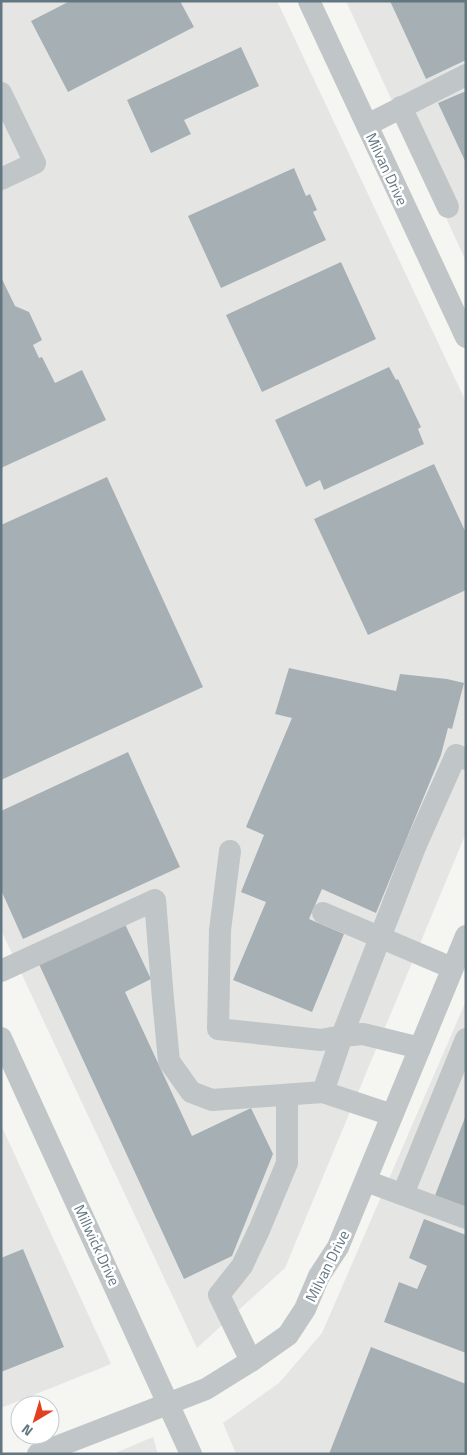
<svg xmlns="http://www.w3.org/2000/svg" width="467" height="1455" font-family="'Titillium Web',sans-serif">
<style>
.built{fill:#e5e6e4}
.building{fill:#a6b0b4}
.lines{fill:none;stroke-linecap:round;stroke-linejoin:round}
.minor{stroke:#c0c5c7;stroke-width:22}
.labels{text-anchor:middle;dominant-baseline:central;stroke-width:5;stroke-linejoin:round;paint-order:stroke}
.street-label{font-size:15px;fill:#637782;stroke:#fff}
</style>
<rect width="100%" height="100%" fill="#f5f5f1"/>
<g class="built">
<path d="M1,1H277L466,402V833L285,1268L197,1348L1,930Z"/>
<path d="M346,1H466V261Z"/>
<path d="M466,1001V1454H236L223,1423L279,1383L322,1333Z"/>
<path d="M1,1125L111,1364L1,1408Z"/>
<path d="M153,1437L158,1454H113Z"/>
</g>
<g class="building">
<path d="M70,1H180L194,27L68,92L31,21Z"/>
<path d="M390,1H466V60L426,79Z"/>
<path d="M241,47L259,86L184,120L191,134L151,153L127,100Z"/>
<path d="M466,91V163L438,103Z"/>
<path d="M294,168L306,196L310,194L317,210L313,212L326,240L221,288L188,216Z"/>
<path d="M341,262L376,339L262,392L226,315Z"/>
<path d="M1,277L15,306L29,312L42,340L33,345L39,358L42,357L55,383L82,370L106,420L1,468Z"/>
<path d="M389,367L396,380L398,379L421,427L418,429L424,444L324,490L320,480L306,487L275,420Z"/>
<path d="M434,464L466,533V590L368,635L314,519Z"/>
<path d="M107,477L203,687L1,780V525Z"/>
<path d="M289,668L396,691L400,674L447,679L464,683L452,729L448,728L441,755L376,913L322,889L309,919L344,934L312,1012L233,980L266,902L241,892L264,835L246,827L292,718L275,714Z"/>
<path d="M128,752L180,867L23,939L1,890V811Z"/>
<path d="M124,922L151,979L125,992L192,1136L251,1108L273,1154L232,1256L184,1279L38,962Z"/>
<path d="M466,1115V1210L434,1198Z"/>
<path d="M424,1219L466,1235V1353L384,1322L399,1282L417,1289L427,1266L409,1258Z"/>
<path d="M23,1249L64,1347L1,1372V1258Z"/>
<path d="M371,1347L466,1384V1454H329Z"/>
</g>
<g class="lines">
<g class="minor">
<path d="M309,1L466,337"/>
<path d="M1,93L35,163L1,179"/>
<path d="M401,107L448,207"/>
<path d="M367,125L466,75"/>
<path d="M230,851L220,930L218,1029L321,1040L342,1036L363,1034L420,1048"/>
<path d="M323,913L452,968"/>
<path d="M1,971L155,900L163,999L169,1061L191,1092L212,1100L323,1092L392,1115"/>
<path d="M1,1038L191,1454"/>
<path d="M323,1092L342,1036L415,847L456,755L466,759"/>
<path d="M366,1181L466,1218"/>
<path d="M403,1194L466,1039"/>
<path d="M251,1361L219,1295L242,1266L259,1230L287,1163V1095"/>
<path d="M38,1454L206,1389L251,1361L288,1335L305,1309L319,1276L338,1247L466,936"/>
</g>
</g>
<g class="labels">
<g class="street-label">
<text transform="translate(387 169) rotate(65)">Milvan Drive</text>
<text transform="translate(97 1245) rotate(65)">Millwick Drive</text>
<text transform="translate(327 1266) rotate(-63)">Milvan Drive</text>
</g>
</g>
<rect width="467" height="1455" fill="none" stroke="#637782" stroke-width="5"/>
<g transform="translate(35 1420) rotate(218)"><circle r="24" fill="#ffffff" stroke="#c1c9cd"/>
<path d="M0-4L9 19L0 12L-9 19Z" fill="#e34022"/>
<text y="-8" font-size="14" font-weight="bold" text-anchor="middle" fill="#637782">N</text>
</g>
</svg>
